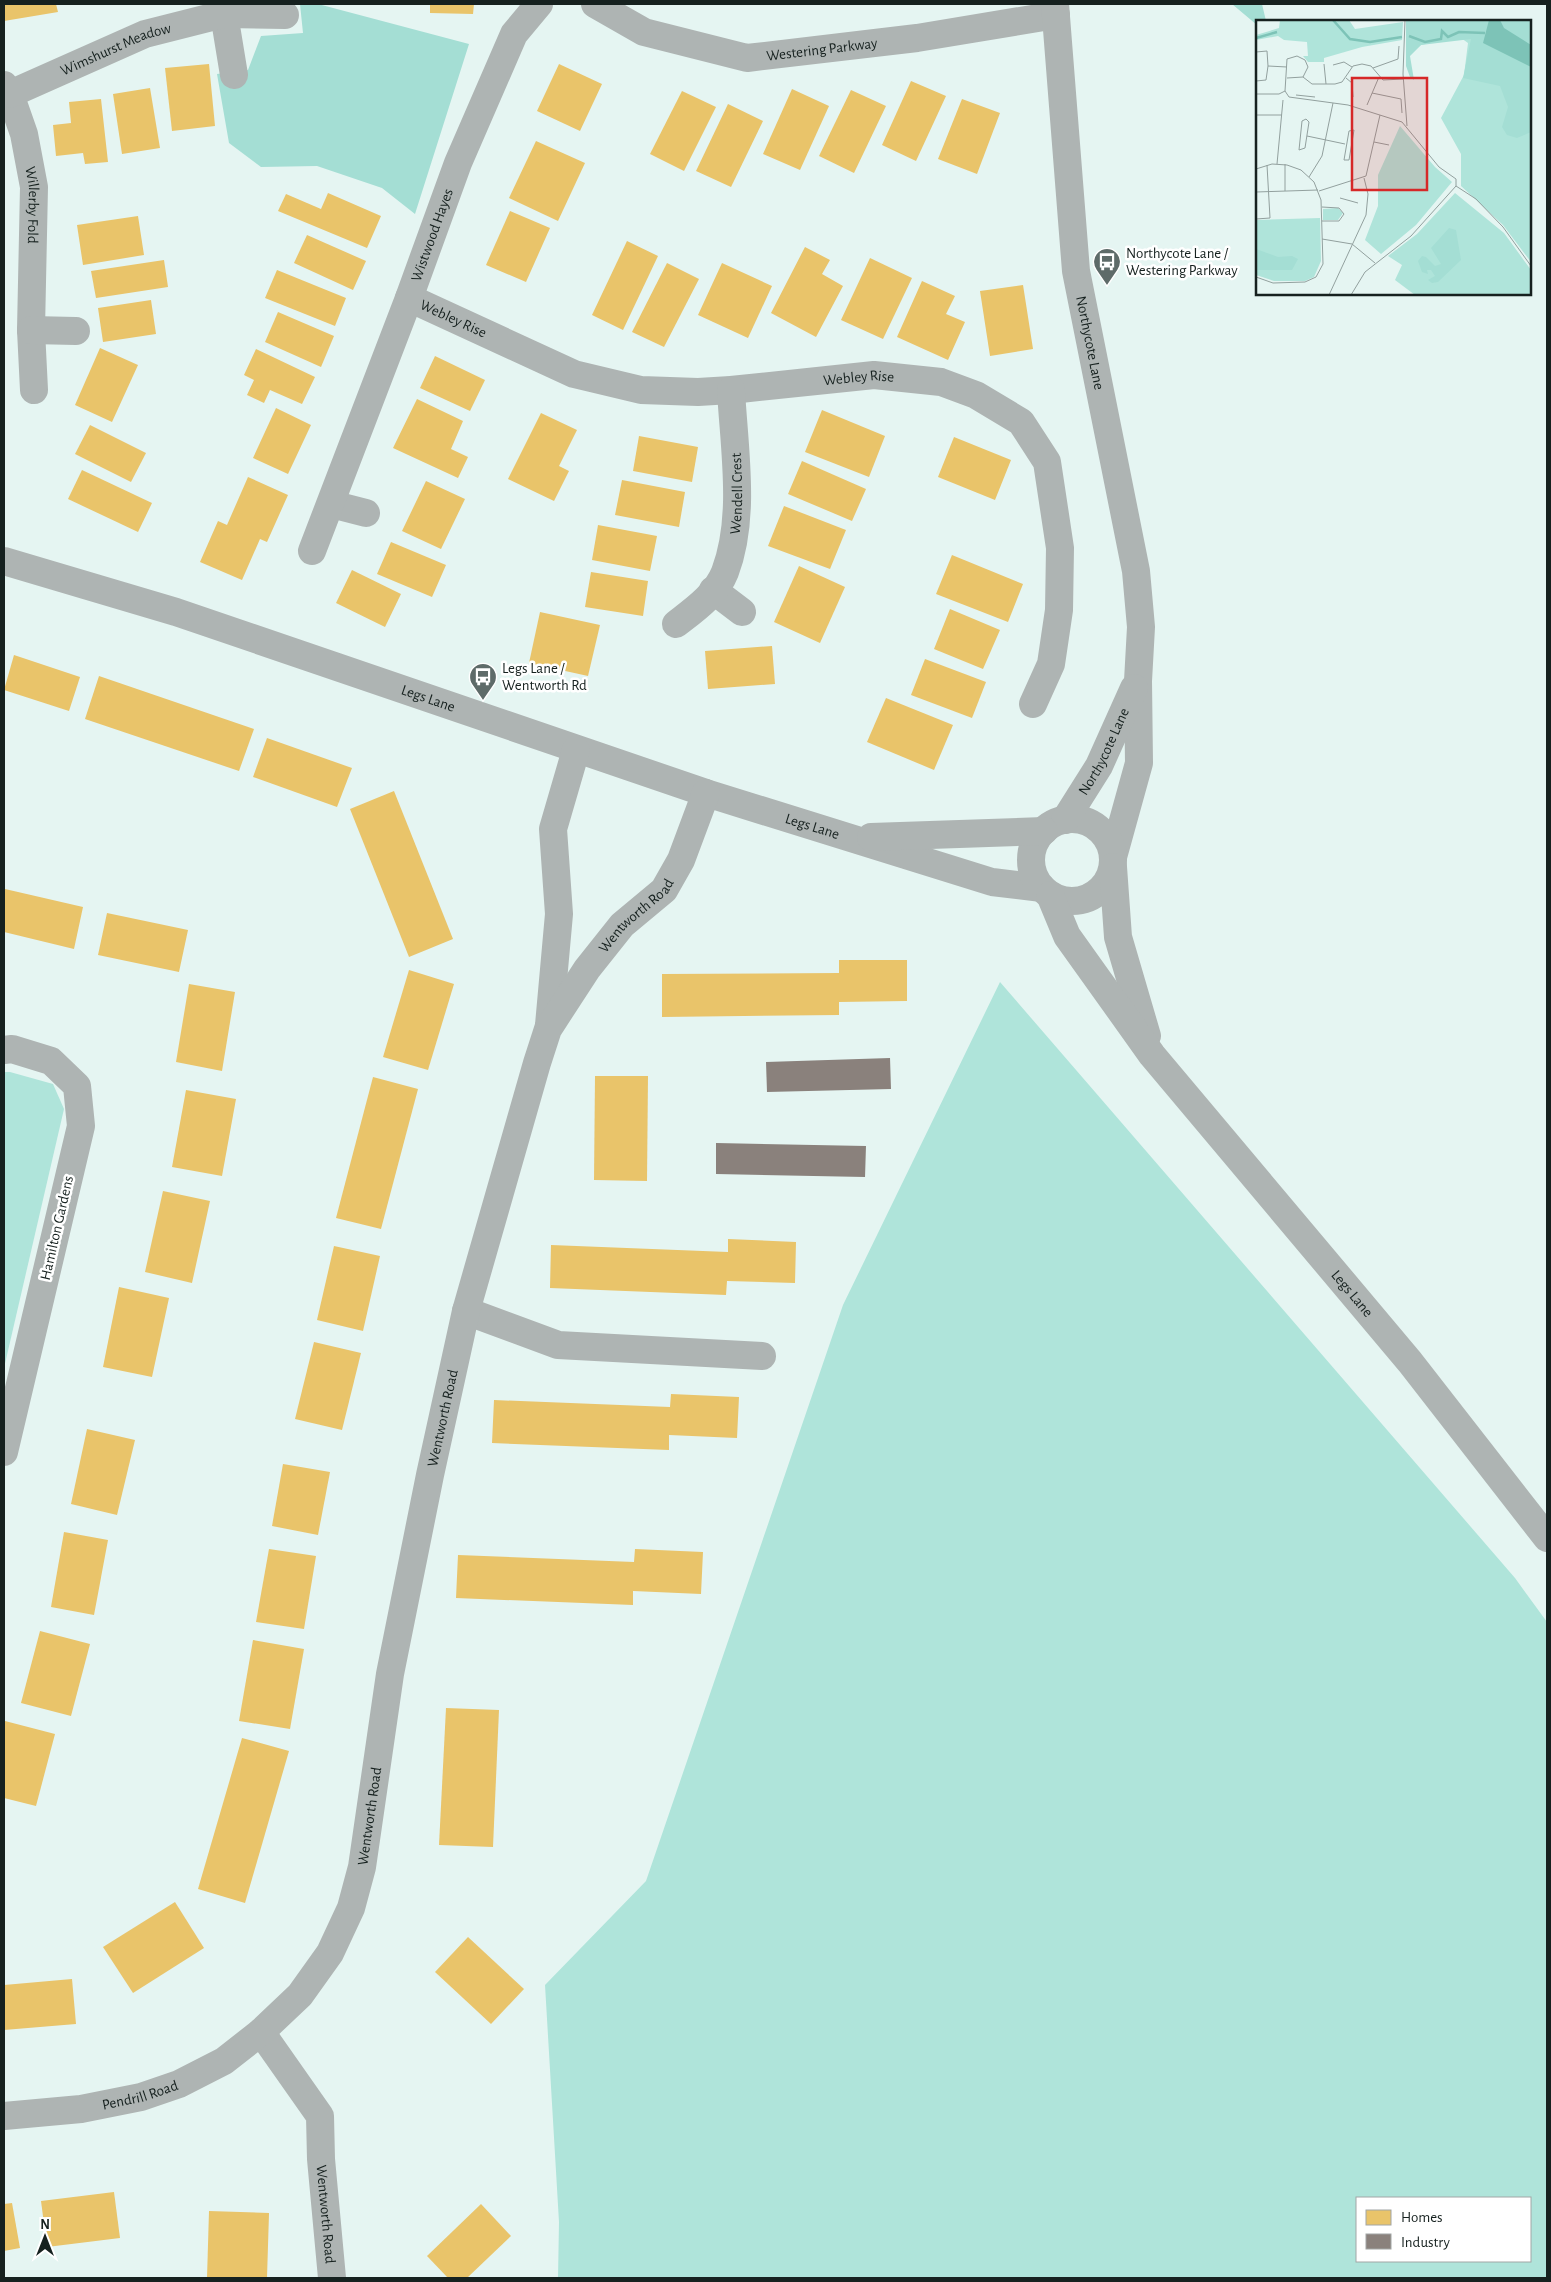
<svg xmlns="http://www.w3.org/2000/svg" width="1551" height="2282" font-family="'Alegreya Sans',sans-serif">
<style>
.green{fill:#afe4da;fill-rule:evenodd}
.forest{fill:#a4ded4}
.homes{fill:#e9c46a}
.industry{fill:#8a817c}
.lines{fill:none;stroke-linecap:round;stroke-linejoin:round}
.minor{stroke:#aeb4b3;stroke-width:28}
.labels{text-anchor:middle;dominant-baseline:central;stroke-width:5;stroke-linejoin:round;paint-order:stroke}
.street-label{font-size:15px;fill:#16211f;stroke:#fff}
.poi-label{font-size:15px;fill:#16211f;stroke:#fff;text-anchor:start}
.inset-river{fill:none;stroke:#7dc3b7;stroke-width:2.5}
.inset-road{fill:none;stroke:#92a09e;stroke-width:1}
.view{fill:#d62828;fill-opacity:0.15;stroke:#d62828;stroke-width:2.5}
.inset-edge{fill:none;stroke:#16211f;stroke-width:2.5}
</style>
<rect width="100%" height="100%" fill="#e5f5f2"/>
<g class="green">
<path d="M1000,982L1515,1578L1547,1622V2278H558L559,2222L545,1985L646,1881L843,1305ZM1357,2198H1530V2261H1357Z"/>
<path d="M4,1072H10L53,1084L64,1109L4,1368Z"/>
</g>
<g class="forest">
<path d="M300,4H318L469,44L415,214L382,188L317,166L261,167L229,143L217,74L248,70L261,36L303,33Z"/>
<path d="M1232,4H1262L1266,21H1257V25Z"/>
</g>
<g class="homes">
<path d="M4,4H56L58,12L4,21Z"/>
<path d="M430,4H474L473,14L430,13Z"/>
<path d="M209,64L215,126L172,131L165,68Z"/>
<path d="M559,64L602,84L580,131L537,111Z"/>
<path d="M911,81L946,96L916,161L882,145Z"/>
<path d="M150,88L160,148L122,154L113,94Z"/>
<path d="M792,89L829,106L800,170L763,154Z"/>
<path d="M851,90L886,106L854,173L819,156Z"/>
<path d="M682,91L716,107L684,171L650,154Z"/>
<path d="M101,99L108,162L85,164L83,153L56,156L53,125L71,123L69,102Z"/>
<path d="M962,99L1000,113L977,174L938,159Z"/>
<path d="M728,104L763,121L731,187L696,171Z"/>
<path d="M536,141L585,163L558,221L509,198Z"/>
<path d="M328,193L381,216L367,248L278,211L286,194L321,209Z"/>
<path d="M510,211L550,228L526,282L486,265Z"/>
<path d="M138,216L144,255L83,265L77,225Z"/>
<path d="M307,235L366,261L353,290L294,263Z"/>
<path d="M627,241L658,256L623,330L592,315Z"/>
<path d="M805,247L830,260L822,274L843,286L816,337L771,313Z"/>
<path d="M870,258L912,278L883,339L841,320Z"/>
<path d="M164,260L168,287L96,298L91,271Z"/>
<path d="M667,263L699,279L664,347L632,332Z"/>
<path d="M722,263L772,286L748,338L698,315Z"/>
<path d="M277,270L346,298L335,326L265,298Z"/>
<path d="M922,281L955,296L946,314L965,322L948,360L897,337Z"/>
<path d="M1023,285L1033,349L990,356L980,291Z"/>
<path d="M151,300L156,334L103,342L98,308Z"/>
<path d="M278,312L334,336L321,367L265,342Z"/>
<path d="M100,348L138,365L112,422L75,405Z"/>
<path d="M256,349L315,377L302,404L270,390L264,403L247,395L254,380L244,375Z"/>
<path d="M435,356L485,380L470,411L420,388Z"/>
<path d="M417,399L463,421L451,449L468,457L458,478L393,448Z"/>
<path d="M276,408L311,425L288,474L253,458Z"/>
<path d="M822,410L885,436L869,477L805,452Z"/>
<path d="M541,413L577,430L559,466L569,471L554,501L508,479Z"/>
<path d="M90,425L146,453L131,482L75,454Z"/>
<path d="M639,436L698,447L692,482L633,471Z"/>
<path d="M954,437L1011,460L995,500L938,477Z"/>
<path d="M802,461L866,489L852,521L788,494Z"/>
<path d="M82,470L152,503L138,532L68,499Z"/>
<path d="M248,477L288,495L267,542L260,539L242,580L200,562L218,521L227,525Z"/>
<path d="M622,480L685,492L679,527L615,515Z"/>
<path d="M426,481L465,499L441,549L402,531Z"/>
<path d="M784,506L846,530L830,569L768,546Z"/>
<path d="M598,525L657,536L650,571L592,560Z"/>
<path d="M391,542L446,565L432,597L377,574Z"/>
<path d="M952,555L1023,584L1008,622L936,594Z"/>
<path d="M799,566L845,587L820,643L774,622Z"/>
<path d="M352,570L401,594L385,627L336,603Z"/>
<path d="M591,572L648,581L643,616L585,607Z"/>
<path d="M950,609L1000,630L983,669L934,649Z"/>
<path d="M540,612L600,625L588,676L529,663Z"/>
<path d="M772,646L775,684L708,689L705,651Z"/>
<path d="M14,655L80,677L69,711L4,690Z"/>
<path d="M925,659L986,682L972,718L911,695Z"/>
<path d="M99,676L254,729L239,771L85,719Z"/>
<path d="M886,698L953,725L934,770L867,742Z"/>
<path d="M267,738L352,768L337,807L253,777Z"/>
<path d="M394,791L453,939L409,957L350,809Z"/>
<path d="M5,889L83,907L74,949L4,932Z"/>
<path d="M107,913L188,930L179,972L98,955Z"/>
<path d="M839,960H907V1001L839,1002V1015L662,1017V974L839,973Z"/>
<path d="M409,970L454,984L428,1070L383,1057Z"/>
<path d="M189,984L235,992L222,1071L176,1062Z"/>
<path d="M595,1076H648L647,1181L594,1180Z"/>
<path d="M373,1077L418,1089L381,1229L336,1218Z"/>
<path d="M186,1090L236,1099L222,1176L172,1167Z"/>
<path d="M163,1191L210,1201L192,1283L145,1272Z"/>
<path d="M728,1239L796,1242L795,1283L727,1281L726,1295L550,1288L551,1245L728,1252Z"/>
<path d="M334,1246L380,1256L363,1331L317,1320Z"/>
<path d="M119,1287L169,1298L152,1377L103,1367Z"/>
<path d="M314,1342L361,1353L342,1430L295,1419Z"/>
<path d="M671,1394L739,1397L737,1438L669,1435V1450L492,1443L494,1400L670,1407Z"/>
<path d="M87,1429L135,1440L117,1515L71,1504Z"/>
<path d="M283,1464L330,1472L318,1535L272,1526Z"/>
<path d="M64,1532L108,1540L94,1615L51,1607Z"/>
<path d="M269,1549L316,1556L304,1629L256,1622Z"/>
<path d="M635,1549L703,1552L701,1594L633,1591V1605L456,1598L458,1555L634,1562Z"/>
<path d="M40,1631L90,1644L71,1716L21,1703Z"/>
<path d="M253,1640L304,1649L290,1729L239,1721Z"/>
<path d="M446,1708L499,1710L493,1847L439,1845Z"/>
<path d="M5,1721L55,1734L36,1806L4,1798Z"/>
<path d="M242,1738L289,1751L245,1903L198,1889Z"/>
<path d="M175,1902L204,1948L133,1993L103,1947Z"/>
<path d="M468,1937L524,1989L491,2024L435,1972Z"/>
<path d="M72,1979L76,2024L4,2030V1985Z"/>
<path d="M114,2192L120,2238L47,2247L41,2201Z"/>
<path d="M12,2203L20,2248L4,2251V2204Z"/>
<path d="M481,2204L511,2236L467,2278H448L427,2256Z"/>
<path d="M209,2211L269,2213L267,2278H207Z"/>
</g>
<g class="industry">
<path d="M890,1058L891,1089L767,1092L766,1062Z"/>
<path d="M716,1143L866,1146L865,1177L716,1174Z"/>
</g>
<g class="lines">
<g class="minor">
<path id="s1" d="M595,4L644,32L747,58L917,38L1056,15"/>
<path id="s2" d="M1055,4L1076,271L1136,571L1141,627L1138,681L1139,763L1113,857"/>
<path d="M224,14L234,75"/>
<path id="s3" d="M4,85L10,94L24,134L34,187L31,330L34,390"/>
<path id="s4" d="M10,94L145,34L224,14L285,15"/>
<path id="s5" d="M409,298L574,374L641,390L698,392L731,390L874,375L941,382L976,395L1021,422L1047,462L1060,548L1059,610L1051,664L1033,704"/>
<path d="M31,330L76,331"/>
<path d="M331,504L366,513"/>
<path id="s6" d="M312,551L409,298L458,163L514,34L539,4"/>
<path id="s7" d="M4,561L176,612L706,793L992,882L1042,888"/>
<path d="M713,590L742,612"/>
<path id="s8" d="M676,624C694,610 716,595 725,572C746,517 734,448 731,390"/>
<circle cx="1072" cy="860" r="41"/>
<path id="s9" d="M1065,820L1099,766L1134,688"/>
<path d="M871,837L1044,831"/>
<path d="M1113,867L1118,937L1147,1036"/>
<path id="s10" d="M1050,895L1067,936L1152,1055L1410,1362L1547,1538"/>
<path d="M549,1025L559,914L553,829L576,750"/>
<path d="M4,1050L12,1049L51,1061L77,1086L81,1126L4,1452"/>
<path d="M466,1311L558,1345L762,1356"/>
<path id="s11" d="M261,2032L320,2116L321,2159L332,2278"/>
<path id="s12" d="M4,2116L81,2109L141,2097L179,2084L224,2061L261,2032L300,1995L330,1953L351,1908L362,1867L390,1674L430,1475L466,1311L537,1063L548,1029L587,969L622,925L664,890L681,860L706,793"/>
</g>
</g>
<defs>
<symbol id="bus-pin" viewBox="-11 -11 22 30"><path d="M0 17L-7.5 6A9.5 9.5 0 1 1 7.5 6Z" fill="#5e6b69" stroke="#fff"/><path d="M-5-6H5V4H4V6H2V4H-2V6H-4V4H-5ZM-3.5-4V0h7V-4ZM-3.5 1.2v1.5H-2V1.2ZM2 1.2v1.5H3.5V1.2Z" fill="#fff"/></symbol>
</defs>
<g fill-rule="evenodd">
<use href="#bus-pin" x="1091" y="246" width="32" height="43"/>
<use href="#bus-pin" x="467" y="661" width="32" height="43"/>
</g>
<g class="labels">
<g class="street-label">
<text stroke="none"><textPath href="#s1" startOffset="238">Westering Parkway</textPath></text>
<text stroke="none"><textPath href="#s4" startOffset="115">Wimshurst Meadow</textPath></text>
<text stroke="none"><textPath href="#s3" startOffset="125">Willerby Fold</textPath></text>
<text stroke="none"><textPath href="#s6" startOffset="338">Wistwood Hayes</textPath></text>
<text stroke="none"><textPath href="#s5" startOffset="49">Webley Rise</textPath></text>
<text stroke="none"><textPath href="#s2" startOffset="341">Northycote Lane</textPath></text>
<text stroke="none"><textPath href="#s5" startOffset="469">Webley Rise</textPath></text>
<text stroke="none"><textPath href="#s8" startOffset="152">Wendell Crest</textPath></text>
<text stroke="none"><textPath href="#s7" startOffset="446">Legs Lane</textPath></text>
<text stroke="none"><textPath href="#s9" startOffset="79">Northycote Lane</textPath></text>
<text stroke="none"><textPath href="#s7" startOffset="851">Legs Lane</textPath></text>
<text stroke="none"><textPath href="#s12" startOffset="1478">Wentworth Road</textPath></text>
<text transform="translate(57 1228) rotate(-77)">Hamilton Gardens</text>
<text stroke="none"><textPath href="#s10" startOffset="502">Legs Lane</textPath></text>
<text stroke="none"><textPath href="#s12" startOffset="930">Wentworth Road</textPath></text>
<text stroke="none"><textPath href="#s12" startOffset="525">Wentworth Road</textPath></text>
<text stroke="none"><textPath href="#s12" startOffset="138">Pendrill Road</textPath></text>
<text stroke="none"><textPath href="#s11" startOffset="201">Wentworth Road</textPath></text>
</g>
<g class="poi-label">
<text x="1126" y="253">Northycote Lane /<tspan x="1126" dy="17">Westering Parkway</tspan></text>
<text x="502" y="668">Legs Lane /<tspan x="502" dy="17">Wentworth Rd</tspan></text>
</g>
</g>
<g transform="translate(1256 20)">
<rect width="275" height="275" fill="#e5f5f2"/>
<path d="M24,0H93L99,9L147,2L146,20L106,27L68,38V42H52L47,36H52L51,22L28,20L22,16L0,20V15L23,8ZM159,0H275V242L247,205L205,166V134L185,98L208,55L212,23L205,18L187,20L165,25L150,37V2ZM144,106L179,147L196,162L160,205L125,234L109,220L122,186V155ZM199,173L248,213L275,250V275H159L139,260L146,245L132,236L161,214ZM82,188L87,193L82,200H67V189ZM64,198L65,241L58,257L49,261H18L0,255V200Z" fill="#afe4da"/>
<path d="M150,0H275V112L261,118L251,115L246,107L252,87L244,66L207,58L215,19L165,25L154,36L158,60L154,57L150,46ZM193,208L200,210L205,240L182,262L176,263L172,260L179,256L175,250H171L172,254L166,252L162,241L166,236L170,237L179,246L185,244L175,228ZM0,229L22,237L36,236L42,239L36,250H0Z" fill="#a4ded4"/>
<path d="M233,0H244L248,8L275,25V47L227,23Z" fill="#7dc3b7"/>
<path class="inset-river" d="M77,0L94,19L114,22L146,17M153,16L169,22L185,19L186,11L192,17L203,12L229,13M0,18L21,12"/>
<path class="inset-road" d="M149,0L147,54L151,106M0,32L11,31L12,46M68,44L70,64M77,45L88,42L96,47M117,48L142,39L143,26M47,57L56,64H79L86,62L97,46L106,44L115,46L127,60L147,59M90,58L96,63L97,77M0,61L10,60L12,46L31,47M29,71L31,39L41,36L49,40L52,47L47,57L31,58M116,73L145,79L146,93M0,74H23L29,71L33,77M40,75L59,77M33,77L92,85L146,102L183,147L200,159V166M111,85L123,57M0,95H26M50,99L53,102L49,128L43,130L46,101ZM98,110L93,140H88L93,111ZM51,116L89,124M118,122L133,125M21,144L27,80M29,144V171M0,149L16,144L31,145L45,150L58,162L65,180L67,244L60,257L49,262L17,263L0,257M53,157L66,136L77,83M200,166L220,179L247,207L275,246M63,171L110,156L124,95M0,172L62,170M84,178L102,183M66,187L83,188L88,194L83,201H66M0,199L14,198L11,145M66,219L96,224L119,243M73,275L110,195L112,174L108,158M95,275L109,252L155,216L200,166"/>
<path class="view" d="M96,58H171V170H96Z"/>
<rect width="275" height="275" class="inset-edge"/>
</g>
<rect width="1551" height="2282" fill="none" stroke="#16211f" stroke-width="10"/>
<rect x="1356" y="2197" width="175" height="65" fill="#ffffff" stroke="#a2a6a5"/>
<rect x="1366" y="2210" width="25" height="15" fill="#e9c46a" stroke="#a2a6a5"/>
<text x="1401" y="2222" font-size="15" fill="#16211f">Homes</text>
<rect x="1366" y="2234" width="25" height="15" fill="#8a817c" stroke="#a2a6a5"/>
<text x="1401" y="2247" font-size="15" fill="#16211f">Industry</text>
<g transform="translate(45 2237)" stroke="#ffffff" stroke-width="4" paint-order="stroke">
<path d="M0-4L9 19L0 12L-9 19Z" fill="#16211f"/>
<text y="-8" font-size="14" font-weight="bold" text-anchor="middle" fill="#16211f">N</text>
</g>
</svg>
